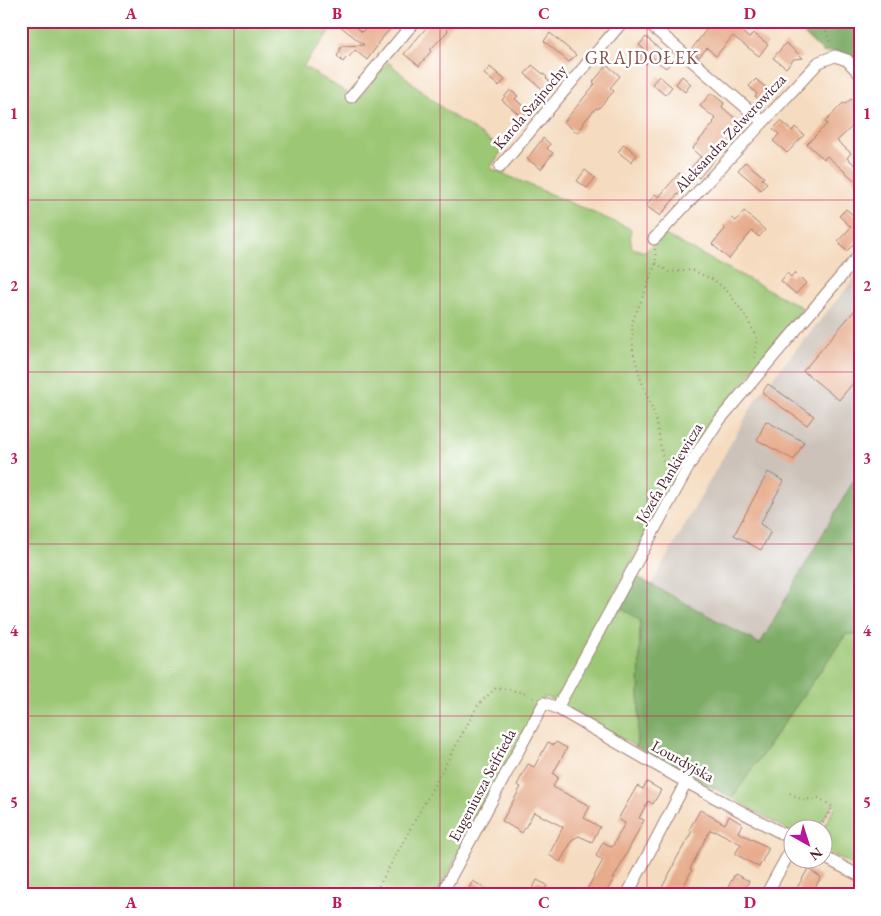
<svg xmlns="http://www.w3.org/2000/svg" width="881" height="916" font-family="'EB Garamond',serif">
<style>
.industrial{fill:#ccc2b9}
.green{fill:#9cc774;stroke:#737350}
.forest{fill:#7dac66;stroke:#646648}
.building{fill:#e7ac8c}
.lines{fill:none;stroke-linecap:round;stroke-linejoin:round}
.street-casing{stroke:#a07e76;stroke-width:13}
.path{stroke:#a07e76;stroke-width:2;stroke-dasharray:1 4;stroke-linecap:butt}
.street{stroke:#fff;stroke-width:11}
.grid{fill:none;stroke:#c2185b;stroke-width:1;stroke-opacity:0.55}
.labels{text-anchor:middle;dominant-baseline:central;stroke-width:5;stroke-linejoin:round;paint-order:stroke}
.street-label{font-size:16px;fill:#4a1f2b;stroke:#fff}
.neighbourhood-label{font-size:18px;letter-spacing:1px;fill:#81504d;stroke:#fff}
.neatline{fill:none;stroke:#c2185b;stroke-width:2}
.grid-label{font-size:16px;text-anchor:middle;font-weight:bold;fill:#c2185b}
</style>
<rect width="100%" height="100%" fill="#fff"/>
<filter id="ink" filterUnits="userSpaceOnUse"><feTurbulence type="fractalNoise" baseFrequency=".02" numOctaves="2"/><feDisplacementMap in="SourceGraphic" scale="10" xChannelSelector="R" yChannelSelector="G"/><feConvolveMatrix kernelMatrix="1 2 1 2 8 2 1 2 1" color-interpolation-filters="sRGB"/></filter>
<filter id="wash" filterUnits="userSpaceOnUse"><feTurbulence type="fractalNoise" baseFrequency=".0096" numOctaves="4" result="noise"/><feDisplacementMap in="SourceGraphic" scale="20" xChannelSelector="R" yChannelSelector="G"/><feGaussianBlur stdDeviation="1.12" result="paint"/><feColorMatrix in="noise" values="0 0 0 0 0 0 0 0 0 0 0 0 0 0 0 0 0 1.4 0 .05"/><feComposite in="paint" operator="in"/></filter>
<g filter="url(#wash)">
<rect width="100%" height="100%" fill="#f5dcc0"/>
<path class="industrial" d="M860,272V469L760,645L651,585L757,397Z"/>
<g class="green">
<path d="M21,21H338L303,66L349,94L359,99L388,62L447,112L503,149L490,168L631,229L630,236L632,248L645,252L663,234L803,308L722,409L693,447L610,601L640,619L639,718L636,747L549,698L544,697L436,895H387L377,888L373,895H21Z"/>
<path d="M846,634L860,635V870L824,850L823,828L836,805L834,803L817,828H794L793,833L732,798Z"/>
</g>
<g class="forest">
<path d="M790,21H860V63C846,53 841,49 824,53Z"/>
<path d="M860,469V635L846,634L732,798L636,747L639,718L640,620L618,606L636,576L760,644Z"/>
</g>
<g id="blocks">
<g class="building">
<path d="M344,21H348L362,32L371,21H397L377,44L378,45L367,60L355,50L348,58L347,57L343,62L337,56L340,52V49L342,46L364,45L340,26Z"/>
<path d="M432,21H454L447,30L448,31L430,50L431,51L419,66L404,54Z"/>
<path d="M695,21H729L749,38L753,33L768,44L759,56L733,36L716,56L707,48L699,57L691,50L706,30Z"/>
<path d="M550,33L576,55L569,62L544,41Z"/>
<path d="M646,37L673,60L666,68L652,57L646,64L639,58L645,50L639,45Z"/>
<path d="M786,43L803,58L794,59L786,68L773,58Z"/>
<path d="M532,65L547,77L546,78L553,85L547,93L525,74Z"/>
<path d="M607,65L620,76L610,88L614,91L598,109L596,108L583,123L584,124L578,132L575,131L564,122L595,84L593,82Z"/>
<path d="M490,67L505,80L499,86L484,74Z"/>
<path d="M659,76L672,87L665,95L652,84Z"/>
<path d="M682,76L691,84L685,92L676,84Z"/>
<path d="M756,79L773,94L764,104L755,96L757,94L749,86Z"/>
<path d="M510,90L518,96L515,99L530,112L524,119L502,100Z"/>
<path d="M711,93L724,103L722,107L738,121L736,124L744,130L738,137L736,135L725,147L699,178L689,170L701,157L692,149L714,123L713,122L716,119L700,106Z"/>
<path d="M851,99L860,107V119L837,141L851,153L847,158L860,169V185L827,156L824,159L807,144L827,124L825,122L843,103L845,104Z"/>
<path d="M781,121L792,131L795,127L804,135L787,153L773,141L779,134L773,129Z"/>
<path d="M543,138L550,144L547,149L553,153L541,169L527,159Z"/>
<path d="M624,144L637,155L631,162L618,152Z"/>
<path d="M745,162L764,177L762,179L767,183L761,190L738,170Z"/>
<path d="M585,170L595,178L587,188L577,181Z"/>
<path d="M679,173L689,182L678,195V194L660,216L646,206L655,194L659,197Z"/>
<path d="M846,209L854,216L860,210V237L847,251L840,245L841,243L838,241L851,227L839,216Z"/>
<path d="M744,211L765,230L759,237L752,231L729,259L712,244L725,229L723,227L732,218L736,221Z"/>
<path d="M795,272L806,283L796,294L781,281L787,273L791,277Z"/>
<path d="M860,304V375L839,400L803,371Z"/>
<path d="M768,384L814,416L807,425L762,393Z"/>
<path d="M766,421L804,442L794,460L757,440Z"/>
<path d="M768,472L784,481L760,524L771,531L761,550L734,535Z"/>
<path d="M548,742L554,745L556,742L567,748L553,774L558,777L553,787L590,806L584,818L600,827L592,842L579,836L573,839L560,862L549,855L563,827L534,812L522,833L502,821L521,787L517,785L528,764L534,767Z"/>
<path d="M647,782L661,790L653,804L648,801L639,818L644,820L605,895H584L603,860L596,856L603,842L612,847L625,823L618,819L637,786L643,789Z"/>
<path d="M700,810L725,824L729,816L742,824L738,832L769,848L759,867L735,854L741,844L716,831V832L710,830L690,869L692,870L683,887L686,888L683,895H658L674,865H673L692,831L689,830Z"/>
<path d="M808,869L821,877L811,895H799L802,890L797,888Z"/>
<path d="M735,874L749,881L742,895H733L726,891Z"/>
<path d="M537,880L547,885L542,895H536L531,892Z"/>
<path d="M473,881L496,895H465Z"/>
</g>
</g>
</g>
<g filter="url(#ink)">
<use href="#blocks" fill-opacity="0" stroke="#a07e76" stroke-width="1"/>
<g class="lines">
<defs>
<g id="street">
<path d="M646,21L763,122"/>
<path d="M351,97L415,21"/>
<path d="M500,167L623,21"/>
<path d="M654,239L819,62L835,56L847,60L860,74"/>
<path d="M557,708L690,464L717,423L860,254"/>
<path d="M824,857L860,876"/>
<path d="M441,895L544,703L557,708L686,782L794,840"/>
<path d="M627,895L686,782"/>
<path d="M766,895L794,844"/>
</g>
</defs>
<use href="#street" class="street-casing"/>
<g class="path">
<path d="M817,21L826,30"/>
<path d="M827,21L826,31L831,45"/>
<path d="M655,249L656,263L642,299L632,322L633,352L641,380L655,415L667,482"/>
<path d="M656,263L669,272L692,270L714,280L729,293L746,317L757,338L754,361"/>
<path d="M790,793L802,800L819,798L833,807L819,828"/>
<path d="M374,895L478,705L497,687L524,693L533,698"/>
</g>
<use href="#street" class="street"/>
</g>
</g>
<path class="grid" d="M234,21V895M440,21V895M647,21V895M21,200H860M21,372H860M21,544H860M21,716H860"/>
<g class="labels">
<g class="street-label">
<text transform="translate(530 107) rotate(-50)">Karola Szajnochy</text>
<text transform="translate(730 133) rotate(-47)">Aleksandra Zelwerowicza</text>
<text transform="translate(669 473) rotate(-59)">Józefa Pankiewicza</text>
<text transform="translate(683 761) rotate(29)">Lourdyjska</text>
<text transform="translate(482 785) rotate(-62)">Eugeniusza Seifrieda</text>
</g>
<g class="neighbourhood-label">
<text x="642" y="57">GRAJDOŁEK</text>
</g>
</g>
<rect width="881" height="916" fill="none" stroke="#fff" stroke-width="55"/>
<g transform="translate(808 844) rotate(141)"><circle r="24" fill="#ffffff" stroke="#b7a5aa"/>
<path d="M0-4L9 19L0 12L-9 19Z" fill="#b5179e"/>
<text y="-8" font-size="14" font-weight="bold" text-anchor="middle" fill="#4a1f2b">N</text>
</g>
<rect x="28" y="28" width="826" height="860" class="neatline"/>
<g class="grid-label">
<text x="131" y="19">A</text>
<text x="337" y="19">B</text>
<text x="544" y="19">C</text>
<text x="750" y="19">D</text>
<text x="14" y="119">1</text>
<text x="867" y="119">1</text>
<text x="14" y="291">2</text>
<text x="867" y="291">2</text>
<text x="14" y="464">3</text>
<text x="867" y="464">3</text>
<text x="14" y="636">4</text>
<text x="867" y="636">4</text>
<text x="14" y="808">5</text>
<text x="867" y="808">5</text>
<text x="131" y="908">A</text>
<text x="337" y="908">B</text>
<text x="544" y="908">C</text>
<text x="750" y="908">D</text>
</g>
</svg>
